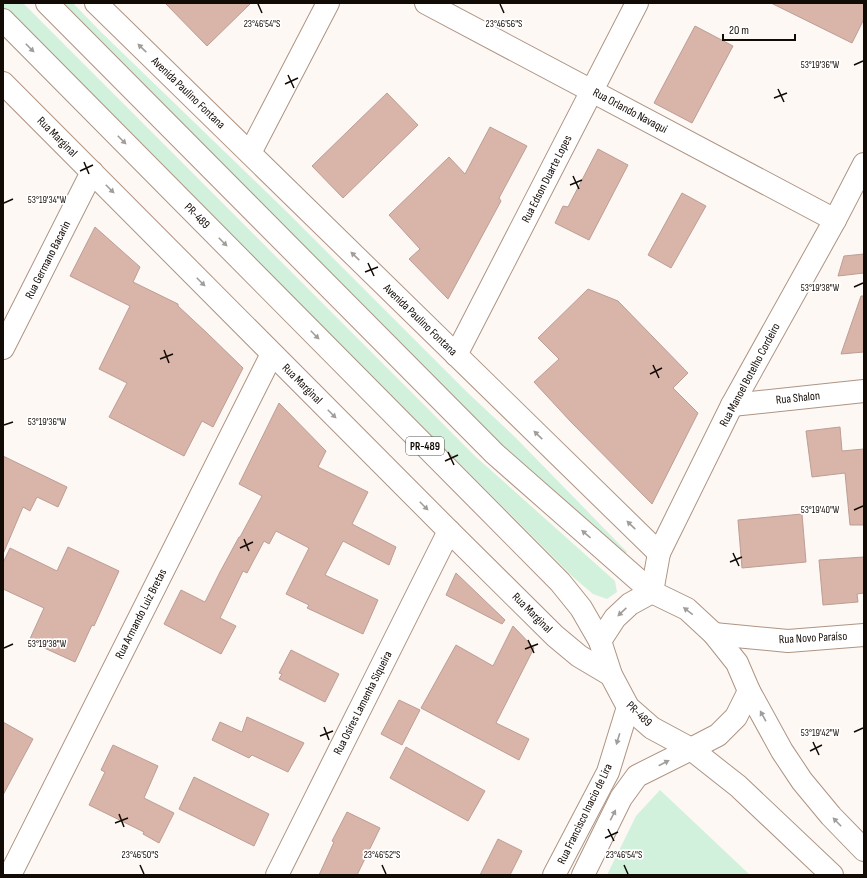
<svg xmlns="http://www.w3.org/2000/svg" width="867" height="878" font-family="'Sofia Sans Condensed',sans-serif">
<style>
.green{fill:#d1f1dd}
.building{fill:#d8b4a9;stroke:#bd9e94}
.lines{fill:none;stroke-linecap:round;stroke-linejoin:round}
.minor-casing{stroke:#ae9483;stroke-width:24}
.tertiary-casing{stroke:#ae9483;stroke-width:24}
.primary-casing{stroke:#ae9483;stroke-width:24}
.minor{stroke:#fff;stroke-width:22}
.tertiary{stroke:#fff;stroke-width:22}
.primary{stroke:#fff;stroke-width:22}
.oneway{fill:#a09d9b}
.ticks{fill:none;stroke:#120a05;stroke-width:1.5}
.labels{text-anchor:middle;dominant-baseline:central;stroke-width:3.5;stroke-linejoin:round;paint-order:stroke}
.shield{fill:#fff;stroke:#595450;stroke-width:1}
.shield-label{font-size:11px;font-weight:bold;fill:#120a05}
.street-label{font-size:12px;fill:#120a05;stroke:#fff}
.ticks-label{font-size:10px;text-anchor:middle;fill:#120a05;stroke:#fff;stroke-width:3.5;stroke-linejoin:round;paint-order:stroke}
</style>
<rect width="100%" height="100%" fill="#fdf8f4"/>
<g class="green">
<path d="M3,3H23L476,457L615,581L617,592L607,599L593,594L573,577L3,8Z"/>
<path d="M52,3H73L101,32L288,213L469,394L515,437L627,552L622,557L508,454Z"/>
<path d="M660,790L750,875H607L636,816Z"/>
</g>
<g class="building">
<path d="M165,3H251L207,46Z"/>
<path d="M771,3H864V19L852,43Z"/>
<path d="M695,26L733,46L692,123L654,103Z"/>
<path d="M387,93L418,125L343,198L312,166Z"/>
<path d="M490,127L527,146L499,198L501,201L448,299L409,259L420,249L389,215L449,157L465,174Z"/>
<path d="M598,149L628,165L589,240L555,223L563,206L568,207Z"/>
<path d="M682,193L706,206L671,268L648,255Z"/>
<path d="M95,227L140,267L133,282L178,304V306L207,333L243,368L213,427L202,421L184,456L109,417L127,383L99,369L130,306L70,276Z"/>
<path d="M864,254V273L838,276L844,256Z"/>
<path d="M588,289L618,301L688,373L673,388L698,413L652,504L571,422L534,382L559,359L538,338Z"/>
<path d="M861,296H864V352L841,354Z"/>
<path d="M279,403L326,451L318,467L368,492L352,524L396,547L389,565L343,541L325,575L378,600L363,634L307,608L309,605L286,594L309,548L276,531L269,544L264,541L247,573L243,571L220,618L236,626L221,654L164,624L181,590L205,602L220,572L239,537H240L262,496L239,484Z"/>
<path d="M840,427L842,451L864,449V525H850L845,473L812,477L806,431Z"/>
<path d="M3,456L67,487L58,507L37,497L30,511L23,507L3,554Z"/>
<path d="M802,514L806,562L742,568L738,520Z"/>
<path d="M68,547L119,571L94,626L92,625L75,662L29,641L44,608L3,589V563L10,548L57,571Z"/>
<path d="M864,557V593L857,594L858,602L823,605L819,560Z"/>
<path d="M456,573L505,620L502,624L446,595Z"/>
<path d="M513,626L534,648L496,723L529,739L519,760L421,708L456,645L493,666Z"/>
<path d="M291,650L339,674L325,702L279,679L282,674L279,673Z"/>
<path d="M399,700L420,710L402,745L381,734Z"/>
<path d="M247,717L304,743L288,772L252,755L249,758L212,740L220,722L242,732Z"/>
<path d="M3,722L33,739L3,795Z"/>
<path d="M113,745L158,766L144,798L174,813L159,843L143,834L144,832L89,805L105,772L101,770Z"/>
<path d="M406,747L485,791L468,821L390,778Z"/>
<path d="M194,777L269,814L254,846L179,809Z"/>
<path d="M347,812L380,828L357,875H319L334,842L332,841Z"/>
<path d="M498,839L522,851L510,875H480Z"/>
</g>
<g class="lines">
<defs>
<g id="minor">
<path d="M96,3L659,553"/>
<path d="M426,3L835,220"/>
<path d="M3,83L449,531L555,636L579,656L611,675"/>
<path d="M250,153L328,3"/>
<path d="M3,348L92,172"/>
<path d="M456,355L637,3"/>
<path d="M732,405L864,391"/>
<path d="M652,592L659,553L732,405L835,220L864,164"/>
<path d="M714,634L788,641L864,635"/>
<path d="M10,875L272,354"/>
<path d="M277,875L449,531"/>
</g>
<g id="tertiary">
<path d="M554,875L608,772L628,707"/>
<path d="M583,875L621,798L637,776L691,749"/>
</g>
<g id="primary">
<path d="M47,3L495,454L652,592L687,609L714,634L737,663L749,691L782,751L802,781L831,816L864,850"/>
<path d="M3,20L560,582L581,608L600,641L611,675L628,707L652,728L691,749L738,786L832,875"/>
<path d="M600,641L615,618L630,604L652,592"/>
<path d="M691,749L718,735L736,717L749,691"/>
</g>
</defs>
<use href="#minor" class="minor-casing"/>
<use href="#tertiary" class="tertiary-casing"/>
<use href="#primary" class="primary-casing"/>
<use href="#minor" class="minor"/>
<use href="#tertiary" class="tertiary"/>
<use href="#primary" class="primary"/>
</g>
<defs><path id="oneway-solid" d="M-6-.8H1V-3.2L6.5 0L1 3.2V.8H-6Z"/></defs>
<g class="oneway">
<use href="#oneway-solid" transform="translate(30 48) rotate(45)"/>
<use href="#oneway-solid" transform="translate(142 48) rotate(-136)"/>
<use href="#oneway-solid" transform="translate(122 140) rotate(45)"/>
<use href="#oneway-solid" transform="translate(110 189) rotate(45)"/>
<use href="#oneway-solid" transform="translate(223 242) rotate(45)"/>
<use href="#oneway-solid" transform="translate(355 256) rotate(-136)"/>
<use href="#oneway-solid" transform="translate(201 282) rotate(45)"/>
<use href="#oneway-solid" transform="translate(315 335) rotate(45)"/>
<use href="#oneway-solid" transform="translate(332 414) rotate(45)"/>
<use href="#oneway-solid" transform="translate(538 435) rotate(-136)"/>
<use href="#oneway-solid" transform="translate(424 506) rotate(45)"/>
<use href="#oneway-solid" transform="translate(631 525) rotate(-136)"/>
<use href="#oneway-solid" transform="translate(586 534) rotate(-139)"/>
<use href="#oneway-solid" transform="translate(688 611) rotate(-143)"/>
<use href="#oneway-solid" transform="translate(622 612) rotate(137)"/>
<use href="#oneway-solid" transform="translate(763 716) rotate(-119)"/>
<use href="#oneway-solid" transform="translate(618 739) rotate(107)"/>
<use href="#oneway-solid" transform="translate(664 763) rotate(-27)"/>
<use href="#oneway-solid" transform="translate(613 815) rotate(-63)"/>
<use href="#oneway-solid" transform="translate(837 822) rotate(-134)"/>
</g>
<path class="ticks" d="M258,4L262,13M500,4L504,13M854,65L863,61M288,75L294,88M285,84L298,78M778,89L784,102M774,98L787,93M84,162L89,174M80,171L93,165M573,176L579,189M570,185L582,180M4,203L13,199M368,263L374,276M365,272L378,267M854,287L863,283M164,350L169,363M160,359L173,354M653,365L659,378M650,374L662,368M4,425L13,422M448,452L454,465M445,461L458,455M854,510L863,506M244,539L249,551M240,548L253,542M733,553L739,566M730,562L742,557M528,640L534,653M4,648L13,644M525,649L538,644M324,727L329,740M854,732L863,728M320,736L333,731M813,742L819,755M810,751L822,745M119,814L124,827M115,823L128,818M608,829L614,841M605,838L618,832M140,865L144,874M382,865L386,874M624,865L628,874"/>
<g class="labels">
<rect class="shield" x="406" y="437" width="38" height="18" rx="3"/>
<g class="shield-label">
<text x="425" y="446">PR-489</text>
</g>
<g class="street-label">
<text transform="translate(188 93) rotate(44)">Avenida Paulino Fontana</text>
<text transform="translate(630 111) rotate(28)">Rua Orlando Navaqui</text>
<text transform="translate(57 137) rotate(45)">Rua Marginal</text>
<text transform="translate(547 179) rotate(-63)">Rua Edson Duarte Lopes</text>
<text transform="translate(197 216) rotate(45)">PR-489</text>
<text transform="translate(48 260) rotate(-63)">Rua Germano Bacarin</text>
<text transform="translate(420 320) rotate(44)">Avenida Paulino Fontana</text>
<text transform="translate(750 375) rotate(-62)">Rua Manoel Botelho Cordeiro</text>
<text transform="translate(302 384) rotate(45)">Rua Marginal</text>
<text transform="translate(798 398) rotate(-6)">Rua Shalon</text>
<text transform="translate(532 613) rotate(45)">Rua Marginal</text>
<text transform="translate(141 614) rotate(-63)">Rua Armando Luiz Bretas</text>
<text transform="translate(813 638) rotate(-3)">Rua Novo Paraíso</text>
<text transform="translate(363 703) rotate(-63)">Rua Osires Lamenha Siqueira</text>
<text transform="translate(639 714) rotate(44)">PR-489</text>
<text transform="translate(585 814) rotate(-64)">Rua Francisco Inacio de Lira</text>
</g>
</g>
<g class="ticks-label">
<text x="262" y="27">23°46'54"S</text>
<text x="504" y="27">23°46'56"S</text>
<text x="820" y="68">53°19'36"W</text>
<text x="47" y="203">53°19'34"W</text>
<text x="820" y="291">53°19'38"W</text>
<text x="47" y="425">53°19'36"W</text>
<text x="820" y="513">53°19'40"W</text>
<text x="47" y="647">53°19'38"W</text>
<text x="820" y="736">53°19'42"W</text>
<text x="140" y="858">23°46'50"S</text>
<text x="382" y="858">23°46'52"S</text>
<text x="624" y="858">23°46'54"S</text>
</g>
<rect width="867" height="878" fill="none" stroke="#120a05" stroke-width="8"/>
<path d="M723 34v6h72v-6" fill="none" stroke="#120a05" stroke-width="2"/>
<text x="729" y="34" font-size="12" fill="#120a05" stroke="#ffffff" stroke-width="3" paint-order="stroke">20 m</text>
</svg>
